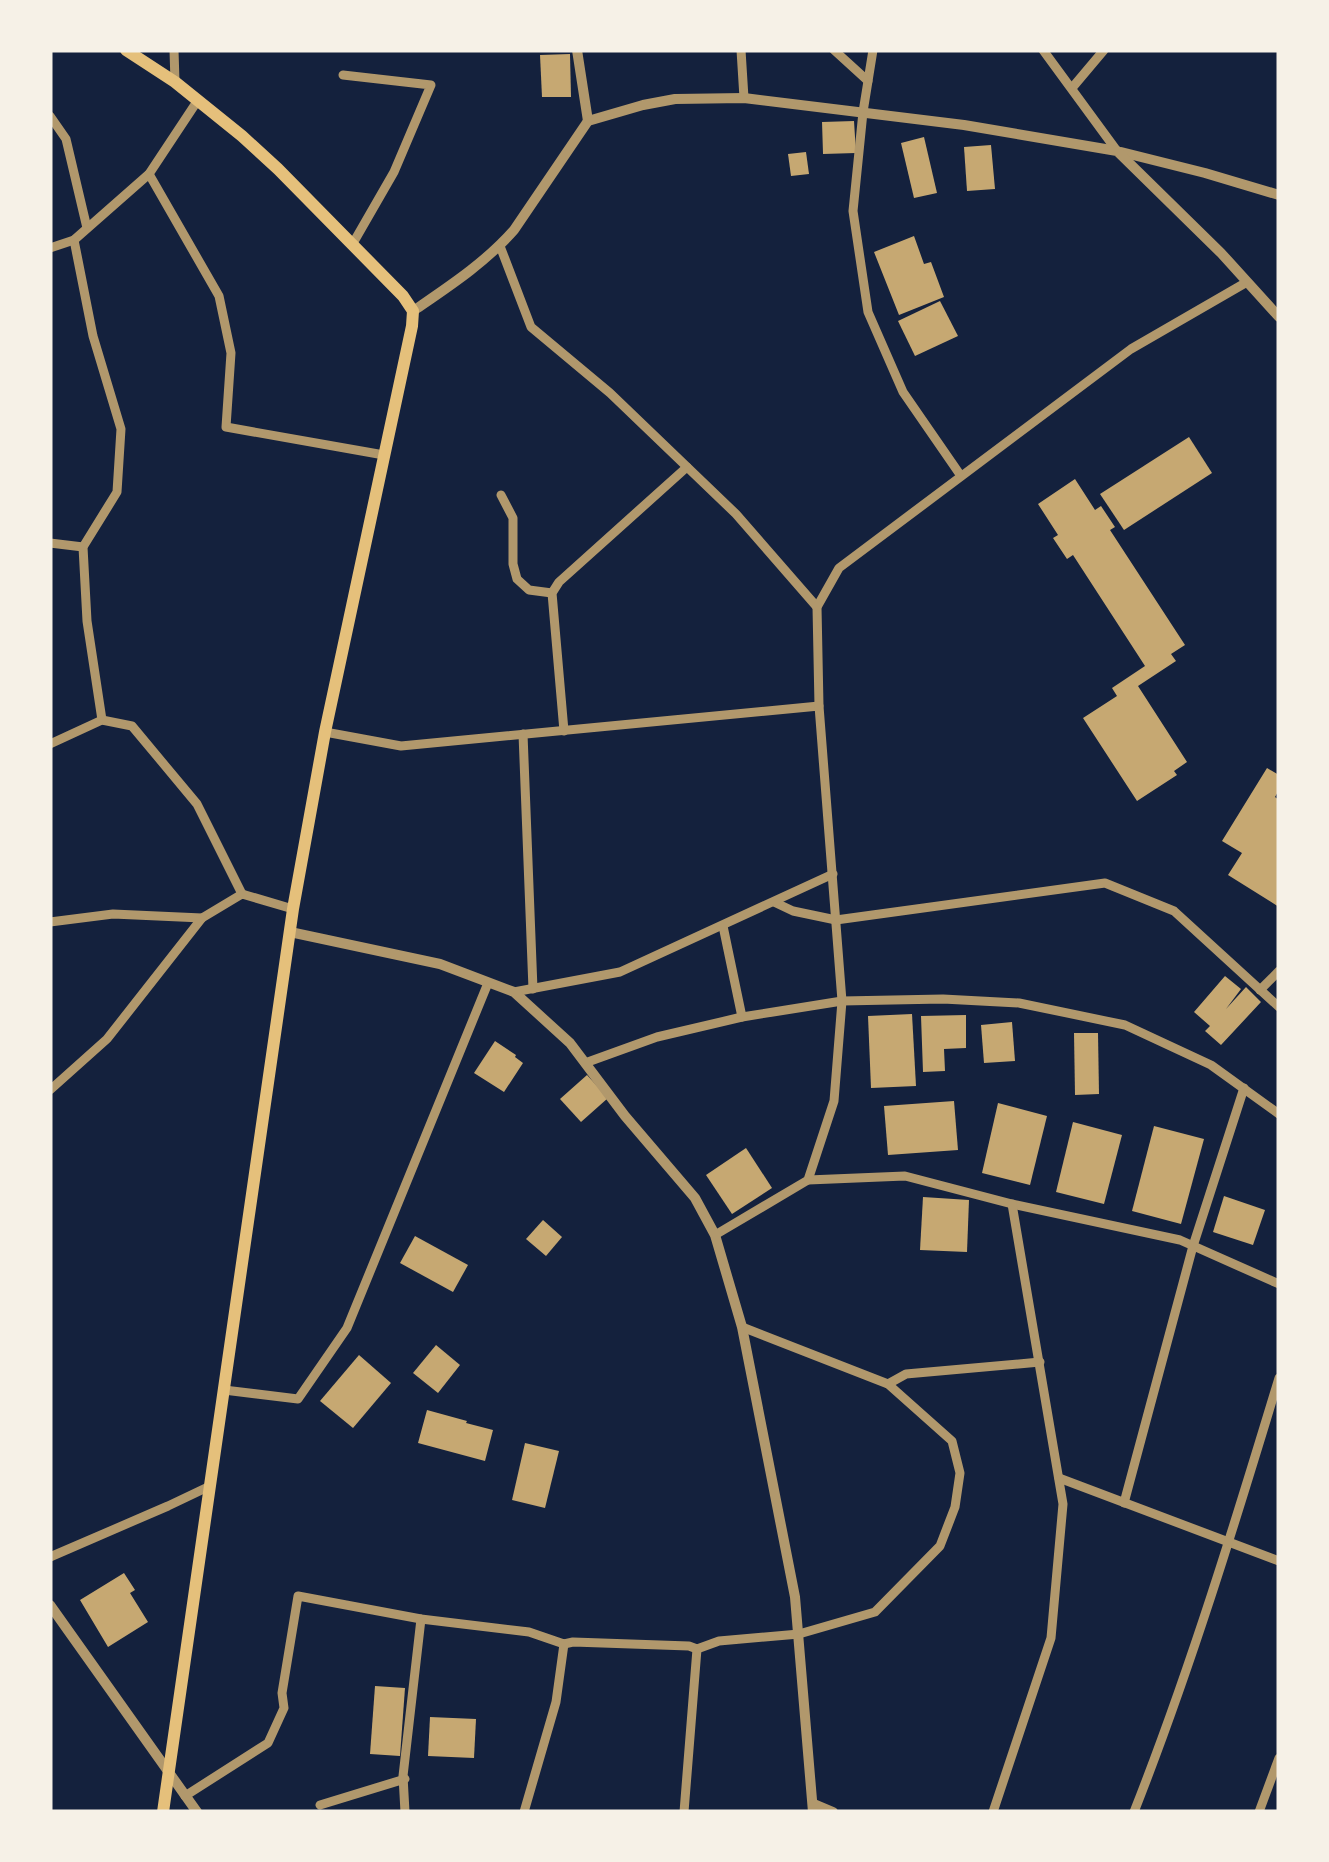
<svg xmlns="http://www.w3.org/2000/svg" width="1329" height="1862" font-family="Helvetica,sans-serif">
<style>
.building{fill:#c6a872}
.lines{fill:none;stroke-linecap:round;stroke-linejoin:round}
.minor{stroke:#b1986c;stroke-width:9}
.tertiary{stroke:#b1986c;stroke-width:10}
.secondary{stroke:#e5c07b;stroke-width:12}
</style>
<rect width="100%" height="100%" fill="#14213d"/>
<g class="building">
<path d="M570,54L571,97H542L540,55Z"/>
<path d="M854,121L856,153L823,154L822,122Z"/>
<path d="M924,137L937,193L914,198L901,143Z"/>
<path d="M991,145L995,189L967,191L964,147Z"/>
<path d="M806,152L809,174L791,176L788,154Z"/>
<path d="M914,236L924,264L931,262L944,297L899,315L874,252Z"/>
<path d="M940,301L958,336L915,356L898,321Z"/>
<path d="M1189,437L1212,473L1124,530L1100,494Z"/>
<path d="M1075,479L1095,510L1101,506L1115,527L1110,530L1185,645L1171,654L1176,661L1138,686L1187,762L1174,771L1177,775L1137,801L1083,718L1117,696L1112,688L1145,666L1073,555L1067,559L1053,538L1058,535L1038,504Z"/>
<path d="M1267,768L1279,775V790L1275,797L1279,800V907L1228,875L1242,853L1222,841Z"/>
<path d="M1225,976L1241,989L1226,1009L1246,987L1261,1002L1221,1045L1205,1031L1210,1026L1194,1012Z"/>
<path d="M912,1014L916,1086L871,1088L868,1016Z"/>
<path d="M966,1015V1048L944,1049L945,1071L923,1072L921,1016Z"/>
<path d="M1012,1022L1015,1061L984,1063L981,1025Z"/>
<path d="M1074,1033H1098L1099,1094L1075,1095Z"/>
<path d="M495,1041L516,1055L515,1057L523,1063L504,1092L474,1073Z"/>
<path d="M587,1075L608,1098L581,1122L560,1099Z"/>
<path d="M954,1101L958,1150L888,1155L884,1106Z"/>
<path d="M998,1103L1047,1116L1030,1185L982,1173Z"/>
<path d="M1073,1122L1122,1135L1104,1204L1056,1192Z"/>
<path d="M1154,1126L1204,1139L1181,1224L1132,1211Z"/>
<path d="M746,1148L772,1188L732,1214L706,1175Z"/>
<path d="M1224,1196L1265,1210L1253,1245L1213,1232Z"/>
<path d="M923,1197L969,1200L967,1252L920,1250Z"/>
<path d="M543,1220L562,1237L546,1256L526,1239Z"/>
<path d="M415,1236L468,1265L453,1292L400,1263Z"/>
<path d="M436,1345L460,1365L438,1393L413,1373Z"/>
<path d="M359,1355L391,1383L353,1428L320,1401Z"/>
<path d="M427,1410L467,1421L466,1423L493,1430L485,1461L418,1443Z"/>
<path d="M525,1443L559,1451L545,1508L512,1500Z"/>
<path d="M124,1573L135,1590L130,1593L148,1622L108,1647L80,1600Z"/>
<path d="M375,1686L405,1688L400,1756L370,1754Z"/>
<path d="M430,1717L476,1719L474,1758L428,1756Z"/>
</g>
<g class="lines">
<g class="minor">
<path d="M174,50L175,82"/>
<path d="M741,50L744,98"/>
<path d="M834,50L868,81"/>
<path d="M873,50L863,112L853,211L868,312L903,392L961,476"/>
<path d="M1043,50L1117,151"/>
<path d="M343,75L431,85L394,172L352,245"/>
<path d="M1072,88L1104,50"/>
<path d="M50,116L66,139L87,228"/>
<path d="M149,174L219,296L231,353L226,427L384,455"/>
<path d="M74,240L93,336L121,429L117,492L83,547L87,621L102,720"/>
<path d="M500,246L531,327L610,393L736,514L817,607"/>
<path d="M50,248L74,240L149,174L198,100"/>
<path d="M501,495L513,518V564L517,579L529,590L552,593"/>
<path d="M50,543L83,547"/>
<path d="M564,731L552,593L559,582L687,467"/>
<path d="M325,732L401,746L819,706"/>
<path d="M523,734L533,989"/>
<path d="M50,744L102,720L132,726L197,804L242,894"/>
<path d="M774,902L793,911L836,920L1105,883L1174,911L1279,1007"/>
<path d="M50,922L113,914L202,918L242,894L293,909"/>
<path d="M723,926L742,1017"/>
<path d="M1260,990L1279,971"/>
<path d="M514,992L620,972L833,874"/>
<path d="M585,1063L657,1037L742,1017L842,1001L943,999L1019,1003L1125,1025L1211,1065L1279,1114"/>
<path d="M50,1090L107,1039L202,918"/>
<path d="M808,1180L905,1176L1012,1204L1180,1240L1279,1284"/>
<path d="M715,1235L808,1180L834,1101L842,1001L819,706L817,607L839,568L1131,349L1247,282"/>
<path d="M888,1384L906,1374L1040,1362"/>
<path d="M224,1390L298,1399L347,1328L488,983"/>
<path d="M1059,1478L1279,1561"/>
<path d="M1124,1503L1193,1246L1244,1088"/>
<path d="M50,1557L168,1506L210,1486"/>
<path d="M185,1796L268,1743L284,1708L282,1693L298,1596L421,1619L529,1632L564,1644L573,1642L689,1646L697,1649L719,1641L799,1634L875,1612L940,1546L955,1507L960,1473L952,1441L888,1384L742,1327"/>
<path d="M320,1805L405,1779"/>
<path d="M405,1812L403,1776L421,1619"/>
<path d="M524,1812L556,1702L564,1644"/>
<path d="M684,1812L697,1649"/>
<path d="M993,1812L1051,1638L1063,1504L1012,1204"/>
<path d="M1134,1812C1190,1670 1235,1523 1279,1378"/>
<path d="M1259,1812L1279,1758"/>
</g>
<g class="tertiary">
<path d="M577,50L588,121"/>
<path d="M1121,152L1205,173L1279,195"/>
<path d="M413,311C448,287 485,263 514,230L588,121L643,105L675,99L744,98L964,125L1117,151L1221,253L1279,317"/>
<path d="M290,932L440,964L514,992L570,1043L625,1116L695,1198L715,1235L742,1327L795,1597L813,1812"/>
<path d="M50,1605L197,1812"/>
<path d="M814,1804L833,1812"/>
</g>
<path class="secondary" d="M126,50L175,82L242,136L278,169L403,296L413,311L412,326L325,732L293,909L163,1812"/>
</g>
<rect width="1329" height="1862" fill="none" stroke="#f6f1e7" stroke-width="105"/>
</svg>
